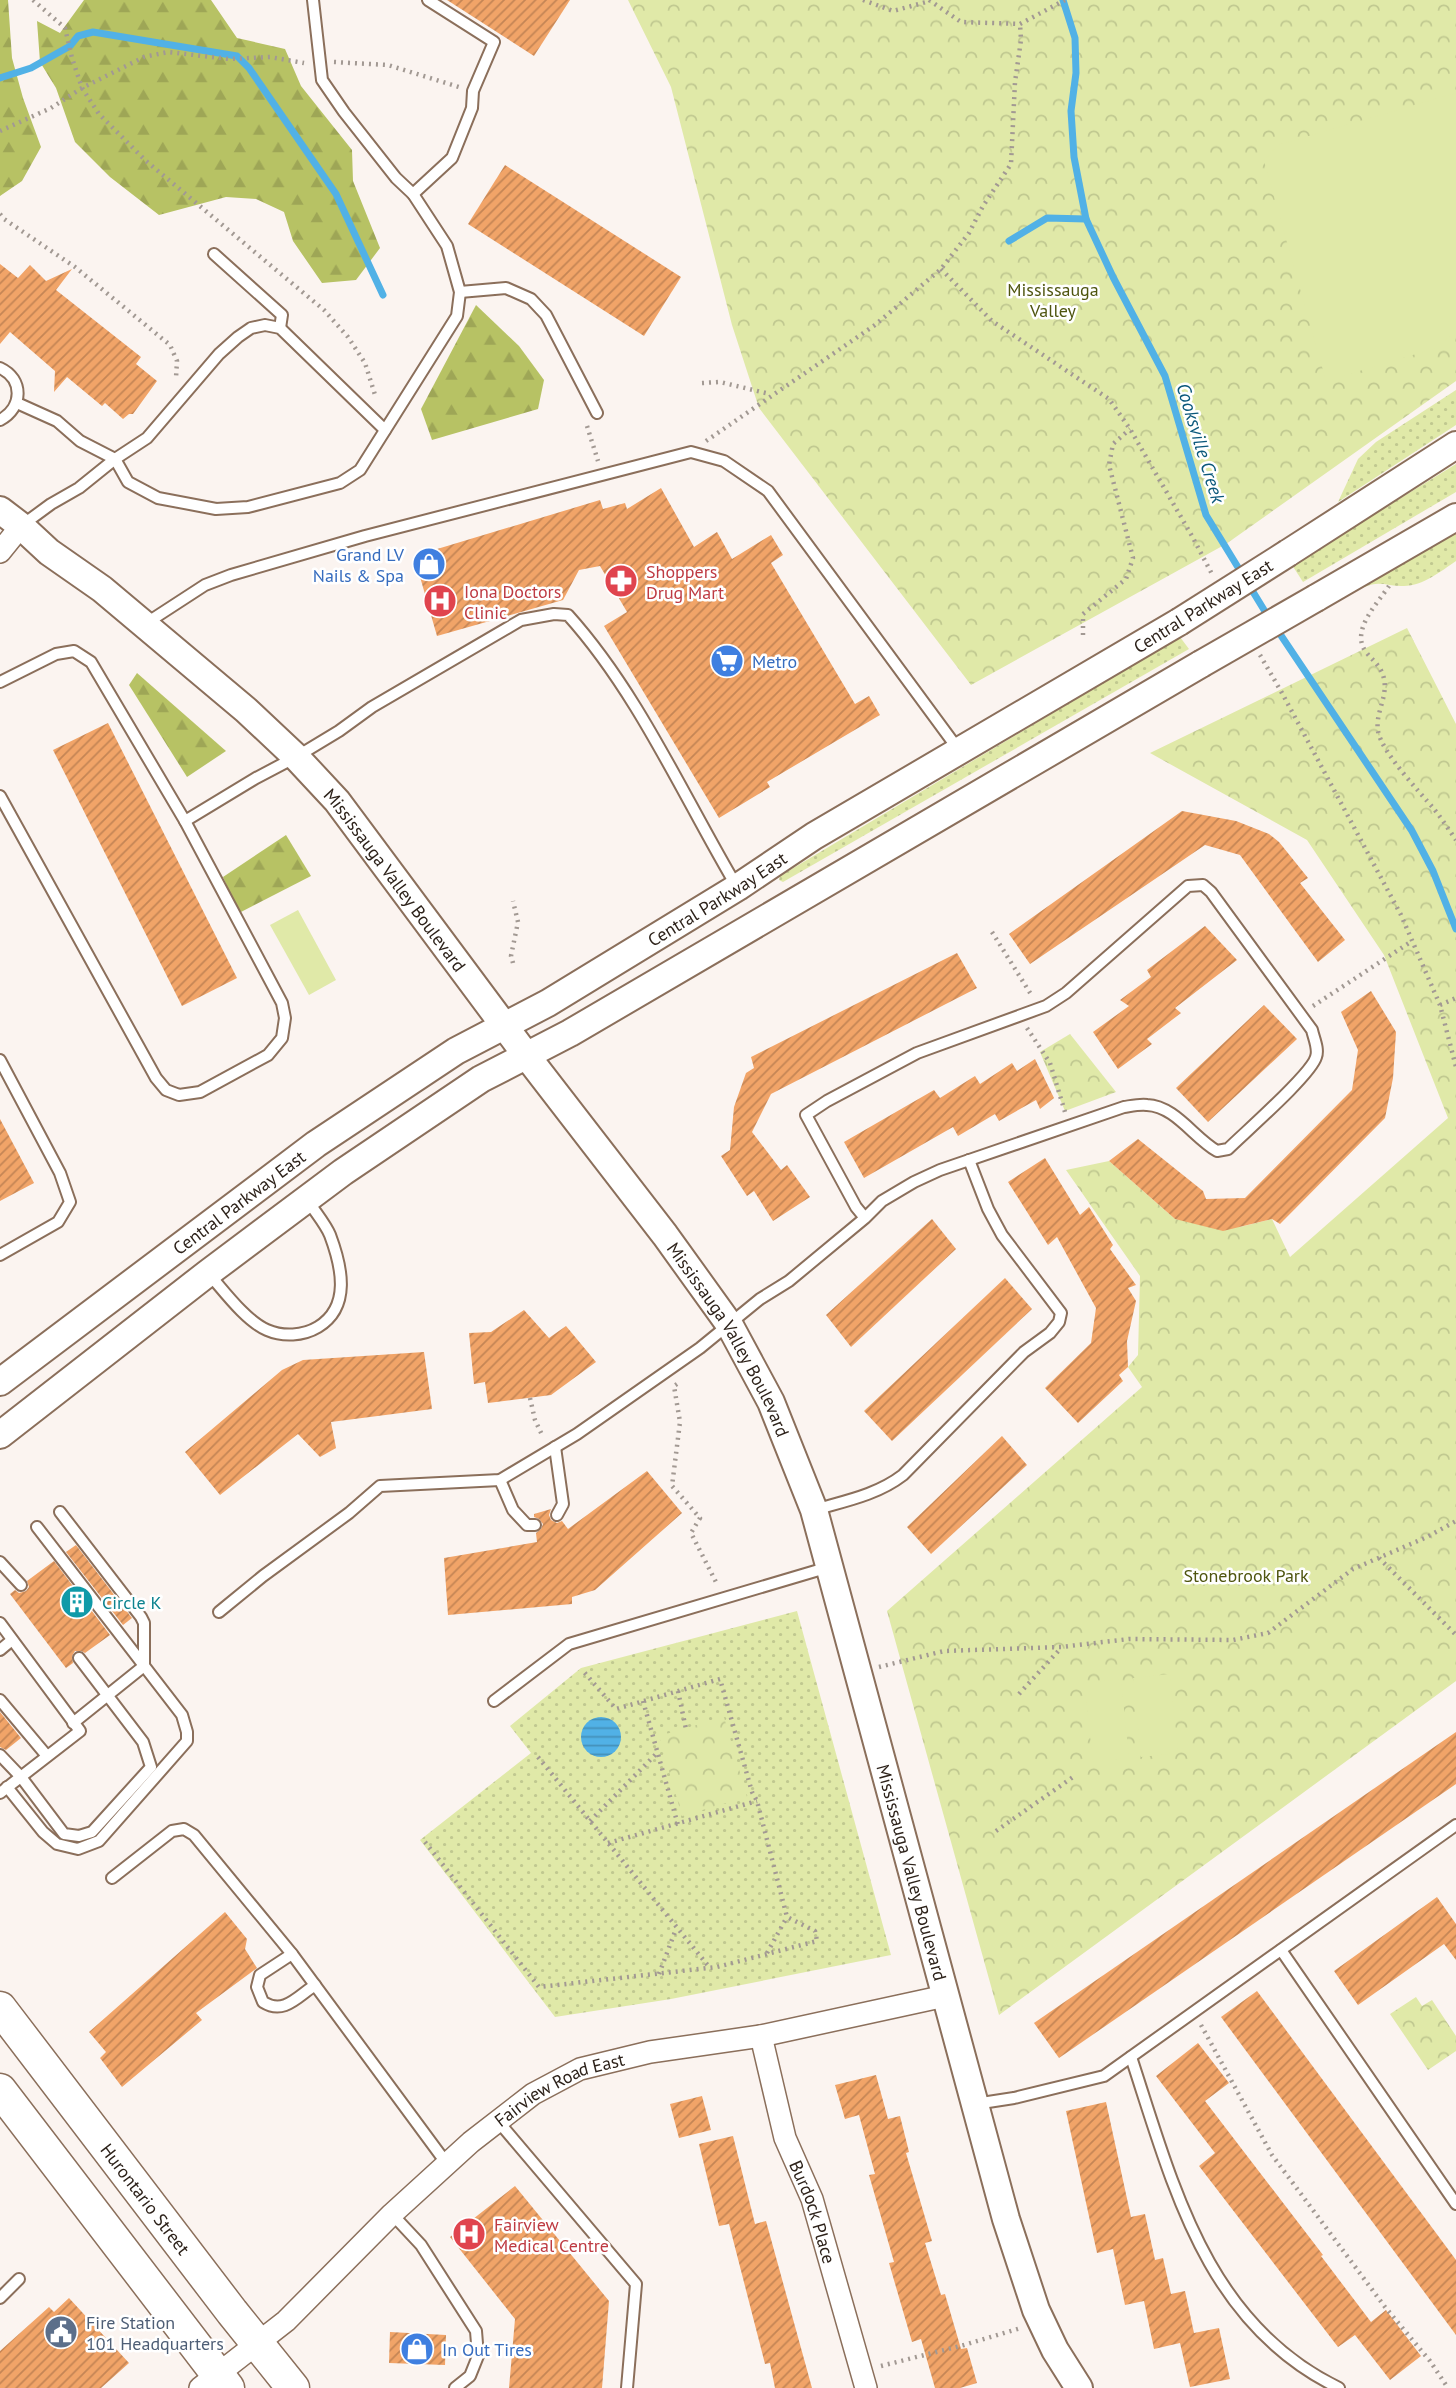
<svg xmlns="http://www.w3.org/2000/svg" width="1456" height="2388" font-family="'PT Sans',sans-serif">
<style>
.grass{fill:url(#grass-dots)}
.forest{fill:url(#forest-firs)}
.park{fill:url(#park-crowns)}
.garden{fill:#e0e9a8}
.water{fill:url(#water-rules)}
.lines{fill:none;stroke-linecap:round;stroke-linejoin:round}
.stream{stroke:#51b1e6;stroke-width:7}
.building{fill:url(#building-hatch)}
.service-casing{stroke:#8b6f5b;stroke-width:14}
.minor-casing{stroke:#8b6f5b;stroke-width:24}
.tertiary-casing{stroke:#8b6f5b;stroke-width:30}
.primary-casing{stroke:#8b6f5b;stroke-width:35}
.path{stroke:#a29993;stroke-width:4.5;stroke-dasharray:2 5;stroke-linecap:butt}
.service{stroke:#fff;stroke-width:10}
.minor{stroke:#fff;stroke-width:21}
.tertiary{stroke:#fff;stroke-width:26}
.primary{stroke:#fff;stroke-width:32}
.tertiary-bridge-casing{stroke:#8b6f5b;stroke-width:30;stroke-linecap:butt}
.tertiary-bridge{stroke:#fff;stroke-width:26}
.labels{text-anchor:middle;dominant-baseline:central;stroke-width:5;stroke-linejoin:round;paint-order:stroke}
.park-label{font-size:18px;fill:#4f550f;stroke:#fff}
.shop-label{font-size:18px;fill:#366cbe;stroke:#fff;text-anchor:start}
.health-label{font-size:18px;fill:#be3a42;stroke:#fff;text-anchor:start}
.street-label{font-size:18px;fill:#2d221a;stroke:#fff}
.culture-label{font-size:18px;fill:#0d838f;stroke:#fff;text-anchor:start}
.service-label{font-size:18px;fill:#4e5e75;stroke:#fff;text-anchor:start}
.water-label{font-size:19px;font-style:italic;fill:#0b587b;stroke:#fff}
</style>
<defs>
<pattern id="grass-dots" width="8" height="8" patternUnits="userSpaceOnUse" patternTransform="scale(1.75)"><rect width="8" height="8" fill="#e0e9a8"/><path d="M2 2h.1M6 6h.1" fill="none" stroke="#c0c890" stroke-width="1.8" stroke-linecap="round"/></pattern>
<pattern id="forest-firs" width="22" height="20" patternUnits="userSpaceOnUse" patternTransform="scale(1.75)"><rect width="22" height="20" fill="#b7c264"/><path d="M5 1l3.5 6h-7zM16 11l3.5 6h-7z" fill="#9ea656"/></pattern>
<pattern id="park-crowns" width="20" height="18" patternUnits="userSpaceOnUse" patternTransform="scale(1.75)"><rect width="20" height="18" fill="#e0e9a8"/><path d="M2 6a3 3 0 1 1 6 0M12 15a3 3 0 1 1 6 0" fill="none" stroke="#c0c890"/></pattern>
<pattern id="water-rules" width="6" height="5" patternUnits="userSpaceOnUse" patternTransform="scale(1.75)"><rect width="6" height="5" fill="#51b1e6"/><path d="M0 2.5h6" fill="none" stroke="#4490ba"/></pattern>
<pattern id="building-hatch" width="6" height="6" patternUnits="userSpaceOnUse" patternTransform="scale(1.75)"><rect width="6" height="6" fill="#f1a468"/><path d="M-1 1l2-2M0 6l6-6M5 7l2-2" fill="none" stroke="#c48555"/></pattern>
</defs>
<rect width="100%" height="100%" fill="#fbf4f0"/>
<g class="grass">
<path d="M1456,390V425L1338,502L1358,459L1376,442Z"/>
<path d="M1456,464V492L1303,582L1292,565Z"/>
<path d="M1456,529V561C1441,571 1423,586 1404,586C1390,587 1379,580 1365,587L1363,581Z"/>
<path d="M1180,637L1189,649L783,882L779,880L780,876Z"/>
<path d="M797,1611L891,1955L671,1999L555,2017L420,1840L531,1753L510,1726L581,1668Z"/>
</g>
<g class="forest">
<path d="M0,0H8L12,58L23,98L41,147L22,181L0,196Z"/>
<path d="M84,0H211L237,38L285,49L301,86L352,150L353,181L380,248L356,280L322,283L293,241L284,212L256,199L226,197L159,215L110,177L75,142L56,88L40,62L37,21L60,33Z"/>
<path d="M476,305L519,346L544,380L538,409L432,440L421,409Z"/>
<path d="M137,673L226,751L187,777L129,685Z"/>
<path d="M286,835L311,876L239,913L223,877Z"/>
</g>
<g class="park">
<path d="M628,0H1456V381L1226,544L971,685L759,408L732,325L671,87Z"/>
<path d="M1407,628L1456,724V1681L999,2015L887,1611L1142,1387L1128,1367L1138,1355L1140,1276L1066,1170L1109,1161L1175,1219L1240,1227L1272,1219L1290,1257L1448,1118L1384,955L1307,840L1150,753Z"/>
<path d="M1070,1034L1116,1092L1065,1111L1040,1052Z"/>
<path d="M724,1717L747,1797L682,1816L659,1736Z"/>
<path d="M1416,1997L1422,2006L1432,2000L1456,2036V2051L1428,2070L1390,2014Z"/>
</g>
<g class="garden">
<path d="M1456,93V331L1436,348L1326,381L1264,161L1278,145Z"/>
<path d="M298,910L336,980L309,995L270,925Z"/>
<path d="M1170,1674L1178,1753L1141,1757L1133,1678Z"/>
<path d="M1121,1679L1129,1758L1093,1762L1084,1683Z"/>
</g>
<circle class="water" cx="601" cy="1737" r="20"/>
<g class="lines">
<g class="stream">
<path d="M1063,0L1075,38L1076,73L1071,111L1074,157L1086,219L1113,277L1165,376L1206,515L1269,618"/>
<path d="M0,78L31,68L70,46L78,36L93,32L237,56L249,68L336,194L383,295"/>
<path d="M1009,241L1047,218L1086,219"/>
<path d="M1276,628L1412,831L1433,871L1456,929"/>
</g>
</g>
<g class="building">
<path d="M447,0H570L534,56Z"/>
<path d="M505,165L681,277L644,336L468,224Z"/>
<path d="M0,264L18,278L30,265L46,281L72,269L56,290L141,357L136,364L157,381L133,414H129L123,419L105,403L102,406L67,377L54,392L55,371L10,332L0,344Z"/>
<path d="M661,488L694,547L717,532L732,559L771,535L783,555L771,563L855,704L869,696L880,715L767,782L770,787L719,818L604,626L627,612L600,566L579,570L563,600L437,636L414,556L600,500L603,509L625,503L627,509Z"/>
<path d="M108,723L237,978L182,1006L53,750Z"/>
<path d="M1182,811L1236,821L1269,834L1279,842L1308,878L1300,883L1345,940L1318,962L1240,855L1205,845L1030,964L1009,934Z"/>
<path d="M1205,926L1237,960L1175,1008L1181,1013L1147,1039L1152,1044L1118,1069L1093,1032L1129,1006L1120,1000L1151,977L1147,970Z"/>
<path d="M957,953L977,988L771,1094L752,1132L781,1170L787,1165L810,1197L773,1221L754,1191L747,1196L721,1156L730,1150L734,1107L746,1073L754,1068L751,1057Z"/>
<path d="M1371,991L1396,1032L1393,1078L1385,1118L1280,1224L1272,1219L1223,1231L1175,1219L1109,1161L1138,1139L1203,1191L1206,1199L1245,1198L1352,1090L1358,1050L1341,1012Z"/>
<path d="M1264,1005L1297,1039L1208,1122L1176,1088Z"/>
<path d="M1035,1059L1054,1098L1040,1109L1036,1100L999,1121L995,1114L958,1136L953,1127L864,1178L844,1142L934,1090L940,1098L975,1076L980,1084L1012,1063L1017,1071Z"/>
<path d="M0,1119L34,1183L0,1201Z"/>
<path d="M1045,1158L1080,1215L1089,1207L1113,1245L1110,1249L1136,1285L1128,1288L1136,1301L1127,1341L1128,1367L1119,1375L1123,1381L1078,1423L1045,1388L1091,1343L1096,1308L1057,1237L1048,1245L1008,1182Z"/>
<path d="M932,1219L956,1249L851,1347L826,1315Z"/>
<path d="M1005,1278L1032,1309L892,1441L864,1411Z"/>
<path d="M524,1310L549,1338L566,1326L596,1362L551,1395L488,1403L485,1382L474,1384L469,1333L491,1332Z"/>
<path d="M424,1352L432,1409L331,1422L336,1448L320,1457L298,1434L220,1495L185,1452L282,1370L303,1360Z"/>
<path d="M1002,1436L1027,1465L931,1554L907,1527Z"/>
<path d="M647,1471L682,1513L595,1590L572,1597V1604L448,1615L444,1558L537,1542L536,1533L541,1529L543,1524L539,1519L534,1517V1514L551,1509L549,1515L551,1520L557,1523L562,1521L568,1529Z"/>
<path d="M76,1545L132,1618L123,1625L66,1552Z"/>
<path d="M54,1561L110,1635L85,1653L81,1651H75L72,1656L73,1663L66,1668L10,1594L15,1590L19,1593L26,1591L29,1587L27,1581Z"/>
<path d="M0,1712L21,1738L6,1750L0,1747Z"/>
<path d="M1456,1732V1784L1059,2058L1034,2023Z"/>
<path d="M1437,1897L1456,1924V1960L1444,1944L1358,2005L1334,1971Z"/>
<path d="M225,1912L247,1939L245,1949L257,1968L196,2013L202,2020L122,2087L100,2058L106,2052L89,2032Z"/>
<path d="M1257,1991L1456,2260V2335L1221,2017Z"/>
<path d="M1198,2043L1229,2083L1205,2101L1323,2255L1321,2256L1371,2322L1386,2310L1421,2356L1390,2380L1355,2335L1338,2347L1199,2166L1215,2153L1156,2076Z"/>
<path d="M876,2075L888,2119L900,2116L909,2152L906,2153L932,2241L925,2243L941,2295L945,2294L961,2349L967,2348L977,2383L960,2388H935L921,2339L912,2342L889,2263L894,2262L869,2175L875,2174L859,2115L845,2119L835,2085Z"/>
<path d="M702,2096L711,2130L679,2138L670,2104Z"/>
<path d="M1106,2102L1131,2217L1145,2214L1155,2260L1163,2258L1171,2294L1185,2291L1194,2333L1219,2328L1230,2379L1190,2387L1180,2343L1154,2349L1144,2301L1125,2305L1113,2249L1097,2253L1066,2111Z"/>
<path d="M733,2136L755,2224L766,2221L812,2388H775L770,2363L765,2364L729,2224L719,2226L699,2144Z"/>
<path d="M515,2186L609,2301L602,2388H509L515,2319L450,2237Z"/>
<path d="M69,2298L129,2363L101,2388H0V2351L49,2307L54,2312Z"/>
<path d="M390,2332L446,2335L445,2365L389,2363Z"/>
</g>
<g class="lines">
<defs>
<g id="service">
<path d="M413,194L452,158L472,108L473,91L494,42L428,0"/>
<path d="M214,254L282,315L280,328"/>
<path d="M460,292L506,288L531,299L546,315L597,413"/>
<path d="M0,368C24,379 23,408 0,420"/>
<path d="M17,403L57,421L80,441L115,459L128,482L158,498L216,509L248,507L340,483L360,470L457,316L460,292L447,246L413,194L396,178L344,112L322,80L313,0"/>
<path d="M21,526L51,504L79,488L115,459L147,438L219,354L238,337L251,328L265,325L280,328L385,430"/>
<path d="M145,624L205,585L231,575L365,536L691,452L724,461L768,491L958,749"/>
<path d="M0,682L56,654L74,651L91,662L185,821L282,1003L285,1018L282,1038L268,1055L200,1092L179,1095L166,1090L156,1078L0,796"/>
<path d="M185,821L256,778L296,757L339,731L372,707L521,620L554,614L568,615C639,694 683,796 737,887"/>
<path d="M0,1060L60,1173L70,1202L58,1222L0,1255"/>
<path d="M209,1274C224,1291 246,1321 267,1330C283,1337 303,1336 318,1327C351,1307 342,1267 330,1235C325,1223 314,1211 307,1199"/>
<path d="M555,1447L563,1504L557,1515"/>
<path d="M500,1480L513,1510L527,1525H535"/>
<path d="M814,1510C845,1501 877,1495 903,1475L1024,1352L1050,1333L1059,1322L1061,1313L1002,1235L988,1209L969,1160"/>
<path d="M60,1512L141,1617L144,1623V1666L73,1723"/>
<path d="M0,1562L21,1585"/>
<path d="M219,1612L263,1576L349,1513L380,1486L500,1480L577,1434L700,1348L760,1299L789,1281L865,1218L882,1201L914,1182L940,1170L1124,1107C1131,1106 1140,1104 1147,1105C1175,1106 1194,1138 1217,1151L1228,1149C1244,1133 1311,1075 1316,1057C1319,1049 1314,1039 1312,1030L1211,892L1203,885L1188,886L1066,993L1046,1006L917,1053L827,1101L806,1115L856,1207L865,1218"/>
<path d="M0,1623L80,1731L0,1793"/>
<path d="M0,1650L12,1640"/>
<path d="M0,1700L47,1756"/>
<path d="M494,1701L569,1644L829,1567"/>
<path d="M0,1755L21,1777L64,1834L79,1836L92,1832L151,1767L143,1742L79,1658"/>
<path d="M7,1787L43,1832L57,1844L78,1849L99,1841L187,1741V1732L182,1715L37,1527"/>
<path d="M112,1878L172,1831L184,1829L194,1835L292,1954L447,2164"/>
<path d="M1281,1950L1456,2204"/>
<path d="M292,1954L260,1975L257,1987L263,2002C284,2015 297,1997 315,1985"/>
<path d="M1131,2057C1173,2185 1206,2324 1339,2388"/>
<path d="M975,2104L1014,2098L1104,2076L1456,1825"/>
<path d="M497,2120L636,2284L627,2388"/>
<path d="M392,2214L421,2245L476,2331L478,2356L470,2376L455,2388"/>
<path d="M0,2298L19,2279"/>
</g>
<g id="minor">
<path d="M0,552L21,526"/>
<path id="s1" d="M761,2036L785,2138L812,2199L866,2388"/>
<path id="s2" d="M200,2388L286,2321L392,2214L471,2142L533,2094L580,2069L650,2052L761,2036L945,1996"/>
</g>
<g id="tertiary">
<path id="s3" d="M0,510L21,526L49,552L102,589L246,710L296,757L337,801L526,1055L665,1235L729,1324L771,1402L814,1510L1006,2219L1036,2310L1055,2350L1079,2388"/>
<path d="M1288,553L1456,445"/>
<path d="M1316,598L1456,517"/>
<path id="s4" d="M0,1382L316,1144L456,1051L548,1003L738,887L814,836L1179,622"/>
<path d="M0,1435L208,1273L343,1172L481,1079L570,1033L1201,664"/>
</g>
<g id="primary">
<path id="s5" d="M0,2008L232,2312L293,2388"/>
<path d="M0,2090L228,2388"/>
</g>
</defs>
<use href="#service" class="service-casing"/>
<use href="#minor" class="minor-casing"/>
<use href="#tertiary" class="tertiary-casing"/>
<use href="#primary" class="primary-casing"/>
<g class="path">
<path d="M33,0L65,28L72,58L82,88L99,114L146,161L324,310L348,337L365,363L376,398"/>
<path d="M863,0L893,11L930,1"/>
<path d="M929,0L961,22L1020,24"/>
<path d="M1020,24L1065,0"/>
<path d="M334,62L388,65L459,87"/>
<path d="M0,131L51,108L82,88L144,57L168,52L229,59L270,57L304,63"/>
<path d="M0,214L4,219L75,267L170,345L177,361L176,378"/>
<path d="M941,269L992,321L1109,399L1130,429L1192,536L1213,576"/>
<path d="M702,383L720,382L770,394"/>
<path d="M587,426L598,461"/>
<path d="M706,441L875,325L941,269L969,233L983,206L1011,164L1015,82L1021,40L1020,24"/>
<path d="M1389,586C1377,604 1350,631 1366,652C1373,661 1382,667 1384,679C1388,697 1375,713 1378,731C1382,753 1419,791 1434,809C1442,819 1449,830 1456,840"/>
<path d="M1083,635V614L1126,579L1133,558L1109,465L1113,444L1130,429"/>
<path d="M1260,655L1282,693L1401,915L1440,1005L1456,1067"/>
<path d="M992,932L1032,996"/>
<path d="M513,963L511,956L518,922L513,901"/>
<path d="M1440,1005L1456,998"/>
<path d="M1313,1006L1412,941"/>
<path d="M1027,1028L1050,1063L1065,1112"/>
<path d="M677,1384L674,1386L680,1422L672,1486L700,1518L691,1533L717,1584"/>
<path d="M530,1398L535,1420L543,1437"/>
<path d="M1379,1558L1456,1635"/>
<path d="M879,1667L944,1651L1061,1647L1129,1639L1233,1640L1268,1633L1353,1569L1427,1537L1456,1521"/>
<path d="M678,1691L686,1729"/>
<path d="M1019,1694L1061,1648"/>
<path d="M643,1701L678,1825"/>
<path d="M538,1757L710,1968"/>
<path d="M590,1821L657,1753"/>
<path d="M996,1831L1073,1777"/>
<path d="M425,1842L539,1987L717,1967L817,1941L815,1931L787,1917L757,1801L752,1792L720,1679L616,1709L584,1672"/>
<path d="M608,1843L757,1801"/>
<path d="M767,1953L787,1917"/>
<path d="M659,1974L676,1929"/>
<path d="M1201,2025L1272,2155L1385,2307L1430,2361L1448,2388"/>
<path d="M881,2366L964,2345L1021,2328"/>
</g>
<use href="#service" class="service"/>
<use href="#minor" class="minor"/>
<use href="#tertiary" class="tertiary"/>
<use href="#primary" class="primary"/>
<defs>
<g id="tertiary-bridge">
<path d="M1179,622L1288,553"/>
<path d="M1201,664L1316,598"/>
</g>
</defs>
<use href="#tertiary-bridge" class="tertiary-bridge-casing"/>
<use href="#tertiary-bridge" class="tertiary-bridge"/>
</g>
<defs>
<symbol id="shop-disc" viewBox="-11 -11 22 22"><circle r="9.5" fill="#3f7fe0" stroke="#fff"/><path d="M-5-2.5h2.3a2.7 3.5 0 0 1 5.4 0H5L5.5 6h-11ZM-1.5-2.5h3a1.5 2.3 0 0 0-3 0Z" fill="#fff"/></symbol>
<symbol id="pharmacy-disc" viewBox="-11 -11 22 22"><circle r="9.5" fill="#e0444e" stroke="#fff"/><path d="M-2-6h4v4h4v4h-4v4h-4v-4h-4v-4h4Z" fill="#fff"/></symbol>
<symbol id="hospital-disc" viewBox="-11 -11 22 22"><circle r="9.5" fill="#e0444e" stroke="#fff"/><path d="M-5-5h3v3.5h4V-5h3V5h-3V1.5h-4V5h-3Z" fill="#fff"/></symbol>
<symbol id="supermarket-disc" viewBox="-11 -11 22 22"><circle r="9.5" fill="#3f7fe0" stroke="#fff"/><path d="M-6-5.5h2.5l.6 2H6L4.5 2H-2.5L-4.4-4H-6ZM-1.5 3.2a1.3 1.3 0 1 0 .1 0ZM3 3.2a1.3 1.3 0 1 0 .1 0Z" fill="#fff"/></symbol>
<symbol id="building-disc" viewBox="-11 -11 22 22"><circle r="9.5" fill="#0f9aa8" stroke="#fff"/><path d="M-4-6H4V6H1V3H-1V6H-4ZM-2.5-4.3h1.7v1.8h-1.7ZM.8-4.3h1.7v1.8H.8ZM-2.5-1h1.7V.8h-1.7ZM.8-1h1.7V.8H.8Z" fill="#fff"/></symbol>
<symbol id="civic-disc" viewBox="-11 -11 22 22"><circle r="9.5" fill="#5c6f8a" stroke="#fff"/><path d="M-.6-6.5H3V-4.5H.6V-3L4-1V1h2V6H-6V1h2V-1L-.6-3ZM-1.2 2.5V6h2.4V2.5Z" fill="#fff"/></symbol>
</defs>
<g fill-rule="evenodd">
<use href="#shop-disc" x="410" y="545" width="38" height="38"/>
<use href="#pharmacy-disc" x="602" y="562" width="38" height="38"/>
<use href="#hospital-disc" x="421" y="582" width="38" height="38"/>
<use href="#supermarket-disc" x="708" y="642" width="38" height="38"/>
<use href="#building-disc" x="58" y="1583" width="38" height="38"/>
<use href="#hospital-disc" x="450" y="2215" width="38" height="38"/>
<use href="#civic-disc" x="42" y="2313" width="38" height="38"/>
<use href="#shop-disc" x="398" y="2330" width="38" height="38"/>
</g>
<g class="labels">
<g class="park-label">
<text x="1053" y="289">Mississauga<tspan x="1053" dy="21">Valley</tspan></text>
<text x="1246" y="1575">Stonebrook Park</text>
</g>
<g class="shop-label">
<text x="404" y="554" text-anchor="end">Grand LV<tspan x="404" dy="21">Nails &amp; Spa</tspan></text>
<text x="752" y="661">Metro</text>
<text x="442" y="2349">In Out Tires</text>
</g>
<g class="health-label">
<text x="646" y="571">Shoppers<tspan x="646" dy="21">Drug Mart</tspan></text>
<text x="464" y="591">Iona Doctors<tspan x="464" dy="21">Clinic</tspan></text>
<text x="494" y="2224">Fairview<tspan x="494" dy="21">Medical Centre</tspan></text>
</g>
<g class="street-label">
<text transform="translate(1203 606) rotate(-32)">Central Parkway East</text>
<text stroke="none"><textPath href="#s3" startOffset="544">Mississauga Valley Boulevard</textPath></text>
<text stroke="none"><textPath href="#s4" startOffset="866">Central Parkway East</textPath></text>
<text stroke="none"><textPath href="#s4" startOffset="299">Central Parkway East</textPath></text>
<text stroke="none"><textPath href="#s3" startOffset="1113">Mississauga Valley Boulevard</textPath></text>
<text stroke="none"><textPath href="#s3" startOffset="1680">Mississauga Valley Boulevard</textPath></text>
<text stroke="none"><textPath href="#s2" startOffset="471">Fairview Road East</textPath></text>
<text stroke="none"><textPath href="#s5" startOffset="240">Hurontario Street</textPath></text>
<text stroke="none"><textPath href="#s1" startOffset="184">Burdock Place</textPath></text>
</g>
<g class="culture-label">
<text x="102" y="1602">Circle K</text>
</g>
<g class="service-label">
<text x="86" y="2322">Fire Station<tspan x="86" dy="21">101 Headquarters</tspan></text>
</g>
<g class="water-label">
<text transform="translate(1201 443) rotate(73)">Cooksville Creek</text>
</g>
</g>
</svg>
